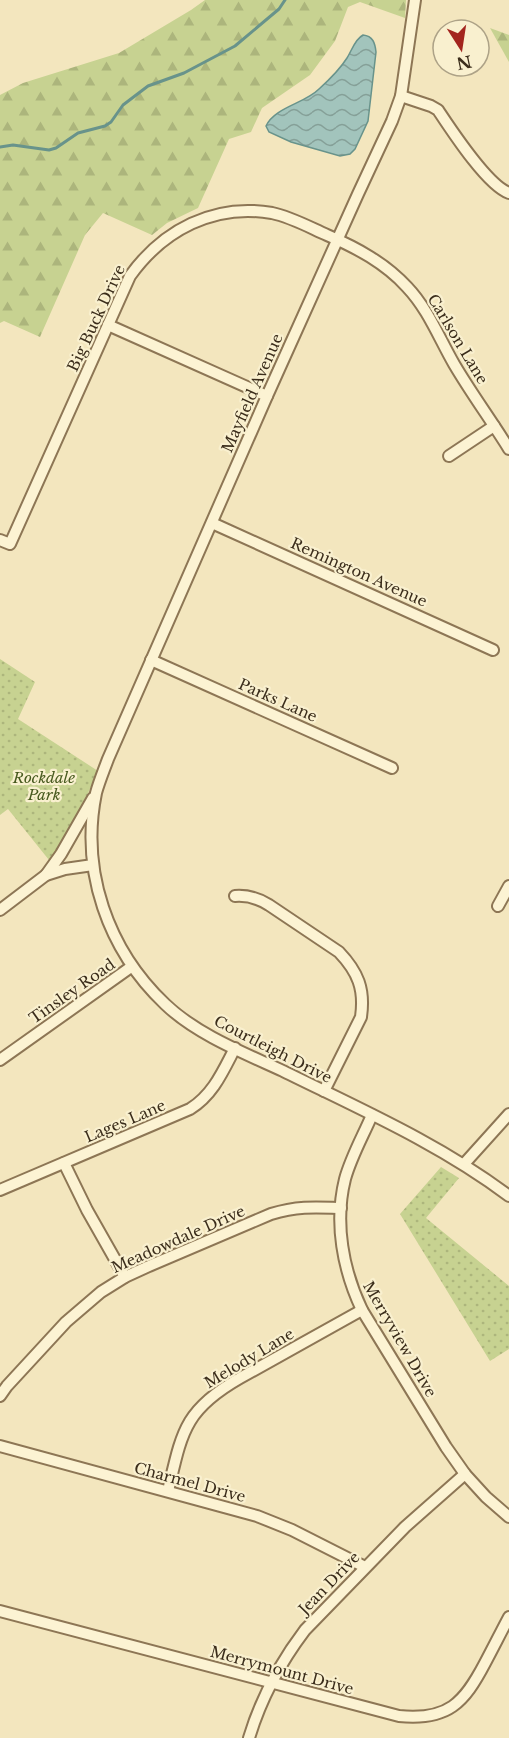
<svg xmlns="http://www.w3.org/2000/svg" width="509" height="1738" font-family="'Libre Baskerville',serif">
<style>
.forest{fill:url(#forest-firs)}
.park{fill:url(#park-dots)}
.water{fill:url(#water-waves);stroke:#68938b;stroke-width:1.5}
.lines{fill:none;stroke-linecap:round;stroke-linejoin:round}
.stream{stroke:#68938b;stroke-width:3}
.street-casing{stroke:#8d7655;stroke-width:14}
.street{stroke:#fcf3d3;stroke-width:10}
.labels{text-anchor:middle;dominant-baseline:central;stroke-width:4.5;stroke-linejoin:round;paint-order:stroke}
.street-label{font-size:15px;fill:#3b2d1b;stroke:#f9f0cf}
.park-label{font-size:15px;font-style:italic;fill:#485a1f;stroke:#f9f0cf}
</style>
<defs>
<pattern id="forest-firs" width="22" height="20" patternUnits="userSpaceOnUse" patternTransform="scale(1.5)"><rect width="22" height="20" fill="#c7d291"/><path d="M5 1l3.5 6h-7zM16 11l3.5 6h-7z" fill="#acb57c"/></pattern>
<pattern id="park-dots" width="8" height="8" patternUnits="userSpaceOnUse" patternTransform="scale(1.5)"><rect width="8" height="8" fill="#c7d291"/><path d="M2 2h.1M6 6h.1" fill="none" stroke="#acb57c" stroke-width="1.8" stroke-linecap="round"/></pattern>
<pattern id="water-waves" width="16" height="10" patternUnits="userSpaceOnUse" patternTransform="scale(1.5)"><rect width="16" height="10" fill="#a2c4bc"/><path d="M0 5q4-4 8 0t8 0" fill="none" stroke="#85a098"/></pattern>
</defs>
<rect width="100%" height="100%" fill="#f3e6be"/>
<g class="forest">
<path d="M205,0H406L405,18L360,2L348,7L335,41L310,75L262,108L251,132L229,139L198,208L167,223L152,235L103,213L85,235L40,337L4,321L0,323V95L23,83L119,53L191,10Z"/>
<path d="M490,28L509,35V62Z"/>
</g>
<g class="park">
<path d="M0,659L35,682L18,719L98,771C84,802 71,834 49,860L8,809L0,815Z"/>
<path d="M441,1167L459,1178L426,1218L509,1286V1349L490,1361L400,1214Z"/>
</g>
<path class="water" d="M363,35C373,36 375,43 376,52L368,121L355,149L350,154L340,156L291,142L269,132L266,126C275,107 304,104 319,89C329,80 340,69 347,58C352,50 355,39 363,35Z"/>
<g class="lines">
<path class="stream" d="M0,147L13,145L49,150L56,148L78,133L105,126L111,122L123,105L148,86L184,73L235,46L279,9L285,0"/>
<defs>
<g id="street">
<path d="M415,0L401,96L392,121L358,194L267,396L108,759C104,770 99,782 96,793C80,871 108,950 165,1004C196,1034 244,1053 283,1071C360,1109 440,1144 509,1196"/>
<path d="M401,96L431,106L438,110C452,131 487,185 509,193"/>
<path d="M108,325L267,396"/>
<path d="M449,456L494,426"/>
<path d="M212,523L493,650"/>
<path d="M0,540L10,544L130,276C163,230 214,203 272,213C291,217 309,227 327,235C357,248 385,263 407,287C428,309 439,338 454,364C471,393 491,420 509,449"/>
<path d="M151,660L392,768"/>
<path d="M46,875L61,854L93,798"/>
<path d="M235,896C248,895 258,898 269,905L339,952C358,972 365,989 361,1017L324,1091"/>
<path d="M498,906L509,886"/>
<path d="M0,910L46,875L65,869L93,865"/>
<path d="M0,1060L131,967"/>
<path d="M372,1115C363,1136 351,1157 345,1179C334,1223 343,1270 362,1310L446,1447L465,1474L486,1497L509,1517"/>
<path d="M64,1163L87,1210L125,1277"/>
<path d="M464,1164L509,1114"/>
<path d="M0,1190L190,1109C213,1095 223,1071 235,1048"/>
<path d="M0,1396L7,1386L66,1322L101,1292L125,1277L149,1266L271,1214C297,1206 314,1207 341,1208"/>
<path d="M0,1446L257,1516L292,1530L365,1567"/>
<path d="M168,1491C182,1432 184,1410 240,1378L362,1310"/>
<path d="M0,1611L399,1716C448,1721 464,1703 485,1663C493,1648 501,1632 509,1617"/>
<path d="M249,1738C261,1698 280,1663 305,1630L405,1527L465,1474"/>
</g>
</defs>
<use href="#street" class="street-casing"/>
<use href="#street" class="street"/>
</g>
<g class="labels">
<g class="street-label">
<text transform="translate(96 318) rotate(-65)">Big Buck Drive</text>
<text transform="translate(458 339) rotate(59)">Carlson Lane</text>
<text transform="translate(252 393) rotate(-66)">Mayfield Avenue</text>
<text transform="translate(359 572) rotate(24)">Remington Avenue</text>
<text transform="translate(278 700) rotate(24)">Parks Lane</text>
<text transform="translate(72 991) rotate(-35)">Tinsley Road</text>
<text transform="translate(273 1049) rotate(27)">Courtleigh Drive</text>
<text transform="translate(125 1121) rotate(-23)">Lages Lane</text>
<text transform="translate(178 1239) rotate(-24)">Meadowdale Drive</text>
<text transform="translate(400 1339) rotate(60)">Merryview Drive</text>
<text transform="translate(249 1358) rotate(-31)">Melody Lane</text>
<text transform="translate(190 1482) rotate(15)">Charmel Drive</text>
<text transform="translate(329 1583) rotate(-46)">Jean Drive</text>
<text transform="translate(282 1670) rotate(15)">Merrymount Drive</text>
</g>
<g class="park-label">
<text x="44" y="777">Rockdale<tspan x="44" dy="17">Park</tspan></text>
</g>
</g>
<g transform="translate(461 48) rotate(168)"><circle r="28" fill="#f9f0cf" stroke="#ada287" stroke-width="1.5"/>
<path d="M0-4.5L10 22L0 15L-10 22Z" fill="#a3251e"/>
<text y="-9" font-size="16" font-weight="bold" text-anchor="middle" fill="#3b2d1b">N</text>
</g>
</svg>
